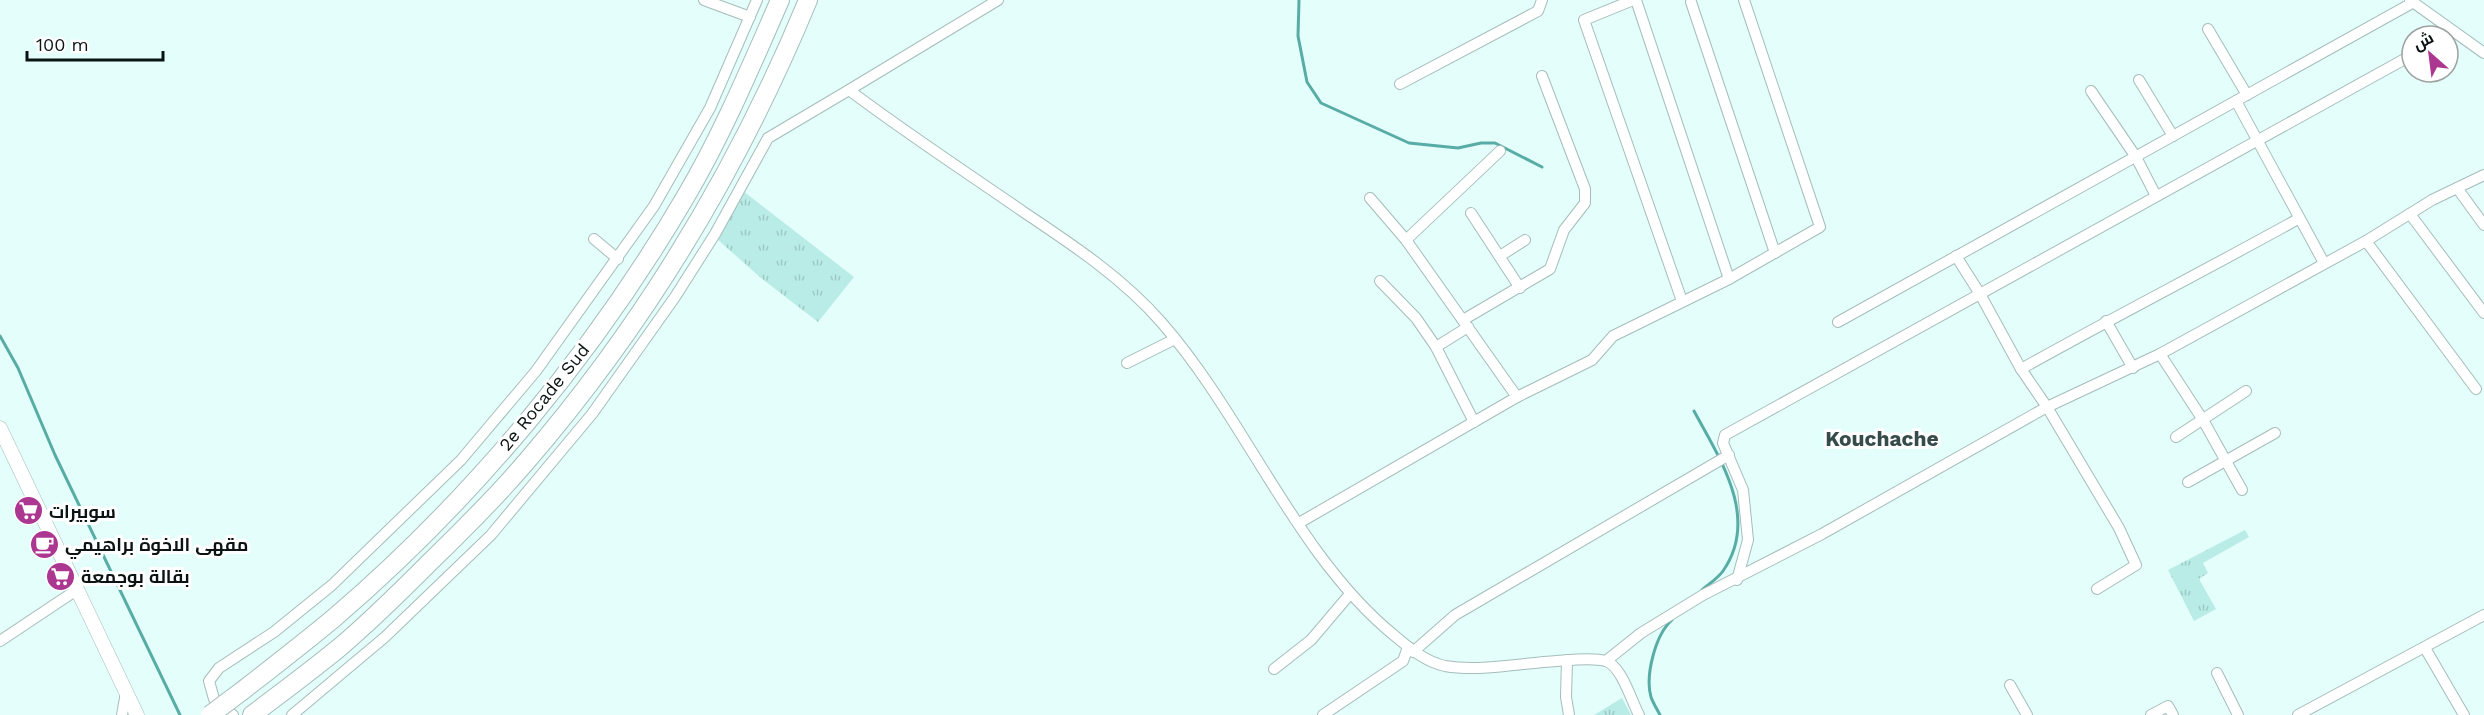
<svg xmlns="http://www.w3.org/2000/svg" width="2484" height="715" font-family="'Work Sans',Cairo,sans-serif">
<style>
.grass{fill:url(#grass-tufts)}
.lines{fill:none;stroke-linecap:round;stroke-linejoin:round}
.stream{stroke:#57aca5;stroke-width:3}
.minor-casing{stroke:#a4bdba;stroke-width:12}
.tertiary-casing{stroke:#a4bdba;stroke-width:15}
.motorway-casing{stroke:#a4bdba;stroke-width:20}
.minor{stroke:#fff;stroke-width:10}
.tertiary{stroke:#fff;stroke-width:14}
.motorway{stroke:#fff;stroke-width:18}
.motorway-bridge-casing{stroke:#a4bdba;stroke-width:20;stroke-linecap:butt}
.motorway-bridge{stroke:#fff;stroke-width:18}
.labels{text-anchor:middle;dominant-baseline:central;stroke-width:6;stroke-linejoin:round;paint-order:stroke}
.street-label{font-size:18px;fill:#0b1413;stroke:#fff}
.poi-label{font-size:18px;font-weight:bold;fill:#0b1413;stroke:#fff;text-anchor:start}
.quarter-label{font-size:21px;font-weight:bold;fill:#364c4a;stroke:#fff}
</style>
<defs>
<pattern id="grass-tufts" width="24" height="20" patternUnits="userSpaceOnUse" patternTransform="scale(1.5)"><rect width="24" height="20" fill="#b9ece7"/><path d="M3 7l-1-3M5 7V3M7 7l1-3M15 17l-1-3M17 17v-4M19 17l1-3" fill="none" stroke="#9ecac5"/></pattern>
</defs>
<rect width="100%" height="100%" fill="#e4fefb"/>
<g class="grass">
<path d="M743,191L854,277L818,322L761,278L717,239Z"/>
<path d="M2245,530L2249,537L2203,563L2208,573L2199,579L2216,609L2194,621L2168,570Z"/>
<path d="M1622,698L1631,715H1594Z"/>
</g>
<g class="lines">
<g class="stream">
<path d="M1299,0L1298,36L1307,82L1321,103L1409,143L1458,148L1481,143H1495L1542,167"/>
<path d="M0,336L18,368L55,455L180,715"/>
<path d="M1694,411C1720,459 1760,518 1723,571C1718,578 1709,584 1702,590"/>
<path d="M1660,715C1657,709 1653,703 1651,697C1645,676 1655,635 1672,620"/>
</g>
<defs>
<g id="minor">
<path d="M704,0L750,17"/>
<path d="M998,0L849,90C906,133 966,172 1025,213C1073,245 1124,279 1162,323C1246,419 1297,557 1395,636C1409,648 1426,662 1445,666C1480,672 1522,663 1557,661C1570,660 1593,657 1606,661C1622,667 1631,700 1639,715"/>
<path d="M1633,0L1584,20L1682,301"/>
<path d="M1636,0L1729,279"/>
<path d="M2410,0L2484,53"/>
<path d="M1691,2L1775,253"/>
<path d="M2208,29L2247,95"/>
<path d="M2139,80L2173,136"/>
<path d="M1400,84L1538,11L1542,0"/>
<path d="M2091,91L2136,157L2156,196"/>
<path d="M2236,101L2324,263"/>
<path d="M2457,188L2484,225"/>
<path d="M1370,198L1406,240L1517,397"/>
<path d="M1471,213L1520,288"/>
<path d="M2410,214L2484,313"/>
<path d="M594,239L618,259"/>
<path d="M1406,240L1500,151"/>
<path d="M2366,241L2476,389"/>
<path d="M1500,256L1525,240"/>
<path d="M1956,256L1980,294L2021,369L2047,407L2119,528L2136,565L2097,589"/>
<path d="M1380,281L1416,318L1436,347L1474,422"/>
<path d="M1463,320L1550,269L1564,230L1585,203V189L1542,76"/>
<path d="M2106,321L2133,368"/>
<path d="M1838,322L2414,2"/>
<path d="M1436,347L1468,327"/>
<path d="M2160,354L2203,420L2242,490"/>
<path d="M1127,363L1175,339"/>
<path d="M2021,369C2112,318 2206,270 2298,219"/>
<path d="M2176,437L2246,391"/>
<path d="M2188,482L2275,433"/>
<path d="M1299,523L1517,397L1592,360L1613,336L1729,279L1820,227L1744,0"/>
<path d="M1737,580L1748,540L1743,490L1723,443L1725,435L2412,55"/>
<path d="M0,641L78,589"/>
<path d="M2425,648L2464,715"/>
<path d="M1413,652L1455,615L1729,455"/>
<path d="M1567,660L1566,697L1569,715"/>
<path d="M1606,661L1641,633L1703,595L1822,534L2047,407L2160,354L2366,241L2432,200L2484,175"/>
<path d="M1274,669L1311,640L1350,594"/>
<path d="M2217,673L2238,715"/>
<path d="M2010,685L2027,715"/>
<path d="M122,715L126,692"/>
<path d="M233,715L214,699L209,681L219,668L274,632L332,585L461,460L536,371L654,206L710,108L757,0"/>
<path d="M292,715L385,637L491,535L592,414L675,297L715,234L768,138L849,90"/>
<path d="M1323,715L1403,661L1408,647"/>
<path d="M2151,715L2168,706L2173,715"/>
<path d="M2298,715L2484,615"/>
</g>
<path id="tertiary" d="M0,428L137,715"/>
<g id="motorway">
<path d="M242,691C273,667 304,643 334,618C473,499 594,353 686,196C723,133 751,66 780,0"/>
<path d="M252,715C281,693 311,671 340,647C371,621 401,591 430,562C463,530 496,497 526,462C644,325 739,167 808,0"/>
</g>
</defs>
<use href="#minor" class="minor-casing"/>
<use href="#tertiary" class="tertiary-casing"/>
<use href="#motorway" class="motorway-casing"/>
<use href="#minor" class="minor"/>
<use href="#tertiary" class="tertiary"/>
<use href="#motorway" class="motorway"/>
<defs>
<path id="motorway-bridge" d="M210,715L242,691"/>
</defs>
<use href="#motorway-bridge" class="motorway-bridge-casing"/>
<use href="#motorway-bridge" class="motorway-bridge"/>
</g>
<defs>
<symbol id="supermarket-disc" viewBox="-11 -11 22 22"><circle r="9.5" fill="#ac3790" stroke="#fff"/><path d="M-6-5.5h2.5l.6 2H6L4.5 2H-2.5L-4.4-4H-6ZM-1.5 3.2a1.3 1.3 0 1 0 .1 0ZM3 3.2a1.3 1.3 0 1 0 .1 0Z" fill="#fff"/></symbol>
<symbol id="cafe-disc" viewBox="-11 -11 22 22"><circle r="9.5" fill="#ac3790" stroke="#fff"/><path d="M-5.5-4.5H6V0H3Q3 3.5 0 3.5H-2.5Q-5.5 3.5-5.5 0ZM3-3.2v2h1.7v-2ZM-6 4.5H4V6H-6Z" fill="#fff"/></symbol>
</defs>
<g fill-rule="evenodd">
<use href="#supermarket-disc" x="12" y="494" width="33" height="33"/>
<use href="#cafe-disc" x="28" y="528" width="33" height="33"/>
<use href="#supermarket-disc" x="44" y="560" width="33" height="33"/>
</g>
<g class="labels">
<g class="street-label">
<text transform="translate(544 397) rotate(-51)">2e Rocade Sud</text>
</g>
<g class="poi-label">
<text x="49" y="511">سوبيرات</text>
<text x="65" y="544">مقهى الاخوة براهيمي</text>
<text x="81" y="576">بقالة بوجمعة</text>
</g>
<g class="quarter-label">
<text x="1882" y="438">Kouchache</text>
</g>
</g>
<g transform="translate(2430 54) rotate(332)"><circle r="28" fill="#ffffff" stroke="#9da1a1" stroke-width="1.5"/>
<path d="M0-4.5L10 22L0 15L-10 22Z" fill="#ac3790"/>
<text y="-9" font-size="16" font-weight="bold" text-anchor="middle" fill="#0b1413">ش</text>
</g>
<path d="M27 51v9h136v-9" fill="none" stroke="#0b1413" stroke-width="3"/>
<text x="36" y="51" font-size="18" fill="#0b1413" stroke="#ffffff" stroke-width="4.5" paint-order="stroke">100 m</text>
</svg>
